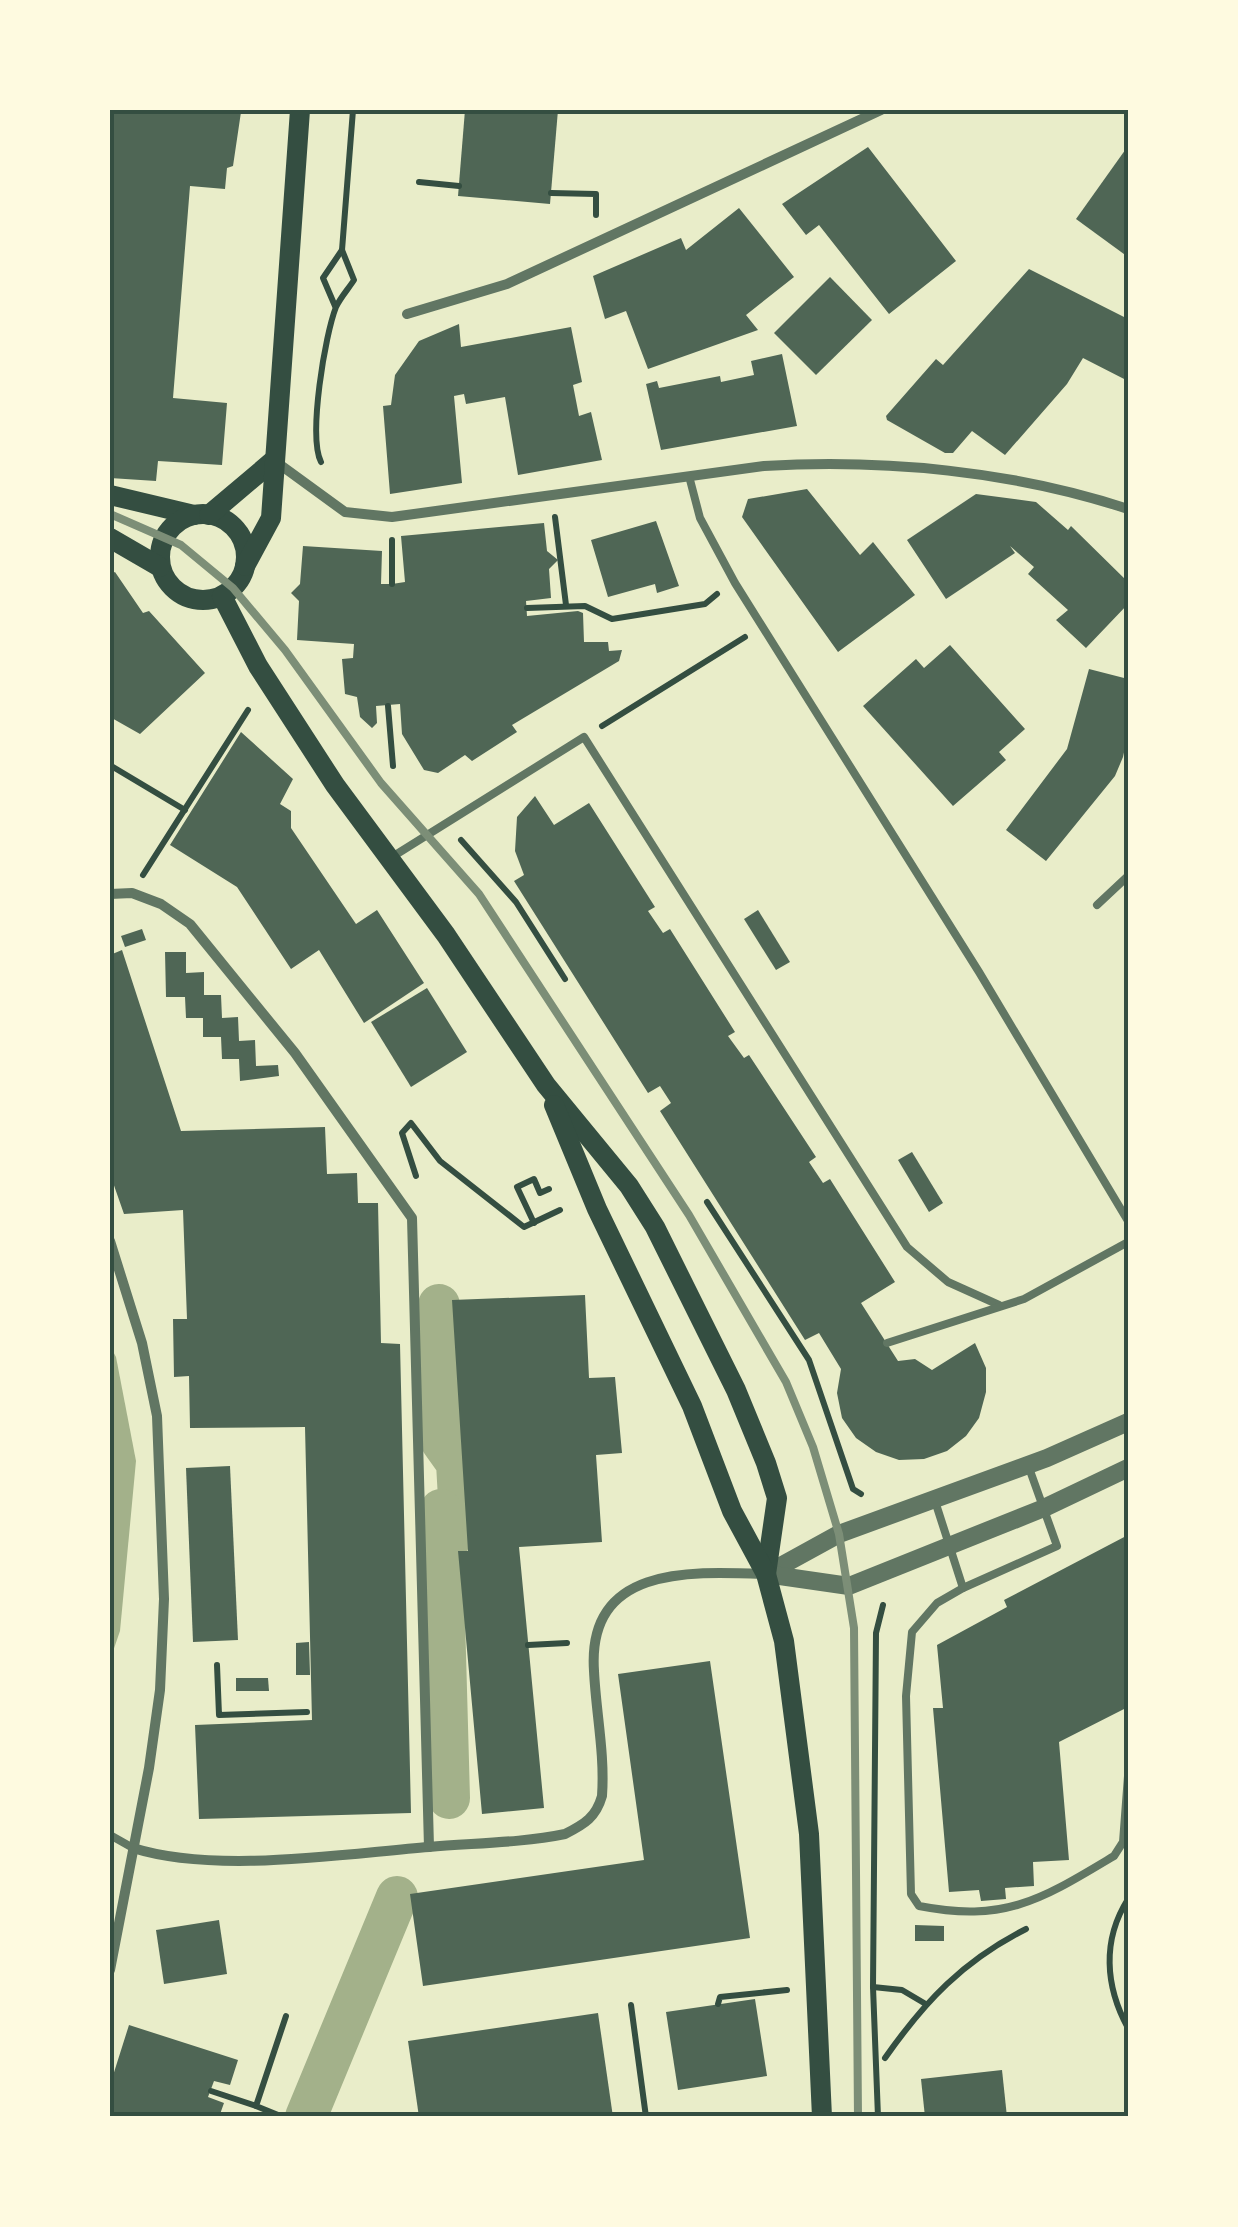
<svg xmlns="http://www.w3.org/2000/svg" width="1238" height="2227" font-family="Raleway,sans-serif">
<style>
.water{fill:#a3b18a}
.lines{fill:none;stroke-linecap:round;stroke-linejoin:round}
.canal{stroke:#a3b18a;stroke-width:42}
.building{fill:#4f6655}
.path{stroke:#344e41;stroke-width:6}
.service{stroke:#617663;stroke-width:8}
.minor{stroke:#617663;stroke-width:10}
.tertiary{stroke:#617663;stroke-width:18}
.secondary{stroke:#344e41;stroke-width:20}
.rail{stroke:#7c8e77;stroke-width:8}
.neatline{fill:none;stroke:#344e41;stroke-width:4}
</style>
<rect width="100%" height="100%" fill="#e9edc9"/>
<path class="water" d="M110,1346L116,1357L136,1461L120,1631L110,1660Z"/>
<g class="lines">
<g class="canal">
<path d="M439,1305L442,1442L457,1463L459,1498L448,1543"/>
<path d="M441,1510L449,1798"/>
<path d="M306,2117L397,1897"/>
</g>
</g>
<g class="building">
<path d="M110,110L241,112L233,166L227,168L225,189L190,186L173,398L227,403L222,465L158,461L156,481L110,478Z"/>
<path d="M465,110H558L550,204L458,196Z"/>
<path d="M1128,146V257L1076,219Z"/>
<path d="M868,147L956,261L889,314L819,225L806,235L782,204Z"/>
<path d="M739,208L794,277L746,315L758,330L648,369L626,311L605,319L593,276L681,238L686,250Z"/>
<path d="M1029,269L1128,319V381L1083,358L1067,384L1005,455L972,431L953,453H945L887,420L886,416L936,359L943,365Z"/>
<path d="M830,277L872,320L816,375L774,333Z"/>
<path d="M459,324L461,347L571,327L582,382L573,385L579,416L591,412L602,460L518,475L505,397L466,404L464,394L454,396L462,483L390,494L383,406L391,405L395,375L419,341Z"/>
<path d="M782,354L797,426L661,450L646,384L657,381L659,388L720,376L721,382L754,375L751,361Z"/>
<path d="M807,489L860,555L873,542L915,595L838,652L742,517L748,499Z"/>
<path d="M976,494L1036,502L1068,530L1071,526L1128,582V604L1086,648L1056,620L1068,610L1028,574L1034,567L1010,546L1015,553L946,599L907,540Z"/>
<path d="M656,521L679,586L657,593L655,584L608,597L591,540Z"/>
<path d="M544,523L547,551L558,560L549,569L551,598L526,601L527,616L578,611L583,613L584,642H608L609,651L622,650L619,661L512,725L517,732L472,761L465,755L438,773L424,770L402,734L400,704L376,706L377,723L372,728L360,717L357,697L345,694L342,659L353,658L354,644L297,640L299,601L291,593L300,584L303,546L382,551L381,584H392L405,582L401,536Z"/>
<path d="M115,572L143,613L149,611L205,673L140,734L110,717V574Z"/>
<path d="M950,645L1025,729L999,752L1006,760L953,806L863,706L916,659L924,668Z"/>
<path d="M1089,669L1128,679V734L1123,757L1115,776L1046,861L1006,830L1067,749Z"/>
<path d="M241,732L293,779L280,804L291,811V828L356,924L377,910L424,983L364,1023L319,950L291,969L237,887L170,845Z"/>
<path d="M535,796L554,825L589,803L655,907L648,911L663,933L670,929L735,1032L728,1036L744,1058L749,1055L816,1157L809,1162L823,1183L830,1179L895,1282L861,1303L898,1361L915,1359L932,1370L975,1343L986,1368V1392L979,1418L966,1436L947,1451L924,1459L899,1460L876,1452L856,1438L842,1418L837,1393L841,1369L819,1333L805,1340L660,1111L671,1103L660,1086L648,1093L514,881L524,875L515,851L517,817Z"/>
<path d="M758,910L790,962L776,970L744,919Z"/>
<path d="M142,929L146,940L125,947L121,936Z"/>
<path d="M122,950L181,1131L325,1127L327,1174L357,1173L358,1203H378L381,1343L400,1344L411,1813L199,1819L195,1725L312,1720L305,1427L190,1428L189,1376L174,1377L173,1319H187L183,1210L124,1214L110,1174V955Z"/>
<path d="M165,952H186V973L204,972V995H221L222,1018L238,1017L239,1041L255,1040L256,1066L278,1065L279,1076L240,1081L239,1059H222L221,1037H203V1018H186L185,997H166Z"/>
<path d="M427,988L467,1052L411,1087L371,1022Z"/>
<path d="M912,1152L943,1203L929,1212L898,1160Z"/>
<path d="M585,1295L589,1378L615,1377L622,1453L596,1455L602,1542L519,1547L544,1808L482,1814L458,1551H468L452,1300Z"/>
<path d="M230,1466L238,1640L193,1642L186,1468Z"/>
<path d="M1128,1535V1707L1059,1742L1069,1860L1033,1862L1034,1886L1005,1888L1006,1899L981,1901L979,1890L949,1892L933,1708H943L937,1645L1007,1607L1004,1600Z"/>
<path d="M309,1642L310,1675H296V1643Z"/>
<path d="M710,1661L750,1938L423,1986L410,1894L644,1860L618,1674Z"/>
<path d="M236,1678H268L269,1691H236Z"/>
<path d="M219,1920L227,1974L164,1984L156,1930Z"/>
<path d="M915,1925L944,1926V1941H915Z"/>
<path d="M755,1999L767,2076L678,2090L666,2012Z"/>
<path d="M598,2013L613,2117H419L408,2041Z"/>
<path d="M129,2025L238,2060L230,2085L214,2081L208,2097L224,2103L219,2117H110V2085Z"/>
<path d="M1002,2070L1007,2117H925L921,2079Z"/>
</g>
<g class="lines">
<g class="path">
<path d="M419,182L459,186"/>
<path d="M551,193L596,194V215"/>
<path d="M335,306L323,278L342,250"/>
<path d="M321,462C308,436 325,335 336,307C340,298 349,288 354,280L342,250L353,110"/>
<path d="M555,517L566,605"/>
<path d="M392,584V540"/>
<path d="M527,608L585,606L612,619L705,604L717,594"/>
<path d="M388,706L393,766"/>
<path d="M602,726L745,637"/>
<path d="M113,767L185,810"/>
<path d="M461,840L516,902L565,979"/>
<path d="M143,875L248,710"/>
<path d="M416,1176L402,1133L411,1123L440,1161L524,1227L560,1210"/>
<path d="M707,1202L809,1360L853,1489L861,1494"/>
<path d="M534,1223L517,1187L534,1179L540,1193L549,1189"/>
<path d="M528,1645L567,1643"/>
<path d="M217,1665L219,1715L307,1712"/>
<path d="M1128,1899C1102,1940 1105,1986 1128,2028"/>
<path d="M873,1987L902,1990L924,2003"/>
<path d="M718,2004L720,1997L787,1990"/>
<path d="M631,2005L646,2117"/>
<path d="M885,2058C925,2001 963,1961 1026,1929"/>
<path d="M211,2091L256,2106"/>
<path d="M283,2117L256,2106L286,2016"/>
<path d="M878,2117L873,1987L876,1633L883,1605"/>
</g>
<g class="service">
<path d="M689,476L700,518L735,583L979,972L1128,1221"/>
<path d="M392,857L584,737L907,1247L948,1282L999,1305"/>
<path d="M1097,905L1128,876"/>
<path d="M887,1343L1024,1299L1128,1242"/>
<path d="M935,1501L963,1588L1057,1546L1028,1465"/>
<path d="M963,1588L937,1603L912,1632L906,1696L911,1894L919,1906C1006,1923 1042,1899 1114,1856L1123,1842L1128,1776"/>
<path d="M110,1835L133,1848"/>
</g>
<g class="minor">
<path d="M407,314L507,284L881,110"/>
<path d="M275,461L345,512L392,517L764,466C885,459 1013,471 1128,509"/>
<path d="M110,894L132,893L161,904L190,924L295,1053L412,1218L429,1847"/>
<path d="M110,1241L142,1343L157,1416L164,1599L160,1690L149,1768L110,1970"/>
<path d="M133,1848C216,1874 341,1854 429,1847C474,1843 521,1843 565,1834C585,1824 596,1817 602,1796C605,1754 596,1713 594,1671C587,1566 688,1571 765,1574"/>
</g>
<g class="tertiary">
<path d="M766,1574L839,1534L1047,1458L1128,1422"/>
<path d="M766,1574L849,1586L1044,1508L1128,1468"/>
</g>
<g class="secondary">
<path d="M110,495L194,515"/>
<circle cx="203" cy="557" r="43"/>
<path d="M209,515L274,460"/>
<path d="M110,538L160,567"/>
<path d="M245,566L271,518L300,110"/>
<path d="M222,596L258,666L335,785L446,935L546,1085L629,1186L655,1227L736,1390L766,1463L777,1498L766,1574"/>
<path d="M554,1105L597,1209L692,1406L732,1511L766,1574L784,1641L809,1834L822,2117"/>
</g>
<path class="rail" d="M110,514L181,545L233,588L285,650L381,783L479,894L689,1215L786,1382L813,1447L839,1534L854,1628L858,2117"/>
</g>
<rect width="1238" height="2227" fill="none" stroke="#fefae0" stroke-width="225"/>
<rect x="112" y="112" width="1014" height="2002" class="neatline"/>
</svg>
